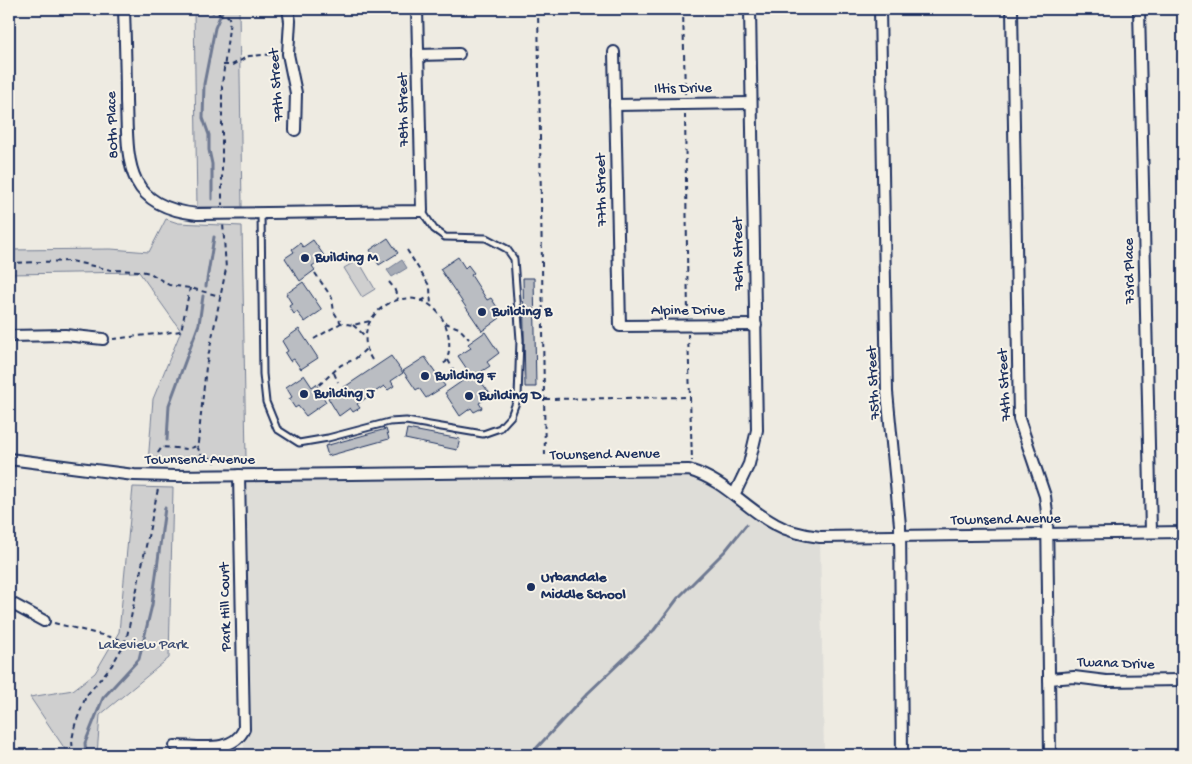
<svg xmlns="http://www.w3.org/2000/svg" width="1192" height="764" font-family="'Gochi Hand',sans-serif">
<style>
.built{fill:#deddd8}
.green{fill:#cfcfcf;stroke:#757f96}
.water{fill:#a6abb5;stroke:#6e7992}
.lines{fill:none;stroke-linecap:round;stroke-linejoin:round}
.stream{stroke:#6e7992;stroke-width:3}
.building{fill:#babdc2;stroke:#1b2f5e}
.lane-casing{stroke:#1b2f5e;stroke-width:9}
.street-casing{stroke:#1b2f5e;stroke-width:14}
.path{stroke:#1b2f5e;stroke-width:2;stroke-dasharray:5 4;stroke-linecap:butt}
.lane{stroke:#f7f3e8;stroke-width:5}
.street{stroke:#f7f3e8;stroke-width:10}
.poi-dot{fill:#1b2f5e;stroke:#f7f3e8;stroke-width:2}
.labels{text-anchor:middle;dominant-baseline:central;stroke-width:4;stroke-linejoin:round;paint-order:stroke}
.street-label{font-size:15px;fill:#1b2f5e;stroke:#f7f3e8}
.poi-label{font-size:15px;font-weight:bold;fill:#1b2f5e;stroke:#f7f3e8;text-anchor:start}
.park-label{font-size:15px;fill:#3f4f75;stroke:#f7f3e8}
</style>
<rect width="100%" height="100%" fill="#eeebe2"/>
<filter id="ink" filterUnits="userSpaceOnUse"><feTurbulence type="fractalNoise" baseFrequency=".02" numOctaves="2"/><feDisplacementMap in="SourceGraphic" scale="10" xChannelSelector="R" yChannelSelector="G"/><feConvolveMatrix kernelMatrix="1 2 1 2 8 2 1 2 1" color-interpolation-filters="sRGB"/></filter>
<g filter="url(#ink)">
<path class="built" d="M689,470L756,513L820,537L824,755H244L239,475Z"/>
<g class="green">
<path d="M194,9H239L242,207H197Z"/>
<path d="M166,219L178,223L242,226L246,459H198L148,463L153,399L181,331L139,272L9,274V250L111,249L149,252Z"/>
<path d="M358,260L375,289L362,297L344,268Z"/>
<path d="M133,487L173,488L169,658L100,715L97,755H69L30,697L73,690L95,673L119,632Z"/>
</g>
<path class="water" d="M402,260L407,268L392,277L387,270Z"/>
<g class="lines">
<g class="stream">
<path d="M212,199V164L209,150V135L203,118L204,84L215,28L223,9"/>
<path d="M206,286L214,237"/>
<path d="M167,440L169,405L199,324L203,296"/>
<path d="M86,755L85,743L103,698L139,659L152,605L165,508"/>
<path d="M530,755L588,693L654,630L678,598L725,551L746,525"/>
</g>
</g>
<g class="building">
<path d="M388,238L398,253L379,265L370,250Z"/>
<path d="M313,240L325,257L312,266L315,270L300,281L285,258L294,252L292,249L300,243L303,247Z"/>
<path d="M458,257L465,268L468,265L474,273L471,275L487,300L491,298L497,307L494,309L500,318L482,331L440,269Z"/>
<path d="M523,278H534L536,387H525Z"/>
<path d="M303,282L322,310L305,322L297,312L294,314L289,306L292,304L286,294Z"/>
<path d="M299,329L318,358L301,369L294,359L290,361L285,353L288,351L282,341Z"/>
<path d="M485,332L499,353L487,362L490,366L476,375L491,395L479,403L482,408L474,412L471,408L460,416L445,393L471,375L458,356L471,348L468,344Z"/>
<path d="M391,356L403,373L391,381L394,386L388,390L384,386L357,404L360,408L353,412L350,408L339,416L328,398Z"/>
<path d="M425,357L445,386L426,398L419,388L416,390L403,371Z"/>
<path d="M304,375L312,387L316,384L326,402L306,416L298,406L295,408L289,399L292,397L286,387Z"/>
<path d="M386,429L389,439L328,456L325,446Z"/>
<path d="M407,429L460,439L457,450L405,439Z"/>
</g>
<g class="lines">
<defs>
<path id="lane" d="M261,213L263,374L266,402L277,429L299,443L328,438L389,422L406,421L483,434L500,428L511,416L518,397L520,340L514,259L507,249L486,238L445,237L434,229L422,211"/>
<g id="street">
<path d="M124,9C125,40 126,70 126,101C128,160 123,206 197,214L422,211L417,9"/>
<path d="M288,9L290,21L288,54L296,93L295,130"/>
<path d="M880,9L887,392L900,525L902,755"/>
<path d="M1012,9L1019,419L1045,496L1047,513L1050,755"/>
<path d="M1139,9L1151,532"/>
<path d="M614,52L620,326L756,325"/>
<path d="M418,55L459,54"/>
<path d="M615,105L751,103"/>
<path d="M9,336L65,335L103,339"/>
<path d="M9,459L134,475L174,476L689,470C726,481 743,507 775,524C789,532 804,535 820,537L1183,532"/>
<path d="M735,493L749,464L757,430L750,9"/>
<path d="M9,602L44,621"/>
<path d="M1049,679L1074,677L1106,681L1183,680"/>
<path d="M175,746C198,746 233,754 244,729L239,475"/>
</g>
</defs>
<use href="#lane" class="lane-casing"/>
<use href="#street" class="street-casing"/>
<g class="path">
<path d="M211,9L212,12L228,16L230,20L222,85V205"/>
<path d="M538,9L545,458"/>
<path d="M683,9L685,94"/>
<path d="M223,65H232L249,56L278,54"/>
<path d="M685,114L688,316"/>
<path d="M407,250L430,287L431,306"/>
<path d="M9,263L71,261L111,270L140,271L150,273L169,285L190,288L220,296"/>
<path d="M315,273L332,298L334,312L341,323L353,325L370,321"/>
<path d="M389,282L394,288L398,299"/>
<path d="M421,301L429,297"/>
<path d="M445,323L459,328L469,339"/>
<path d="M353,325L364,335"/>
<path d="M688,334L692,461"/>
<path d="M113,339L181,331L190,288"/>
<path d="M314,339L341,323"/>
<path d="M372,360C343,313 420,269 445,324C450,336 451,350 446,362L441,365"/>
<path d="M448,360L459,380"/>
<path d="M334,373L338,382"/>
<path d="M319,385L341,365L355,359L366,349"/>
<path d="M545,399L690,397"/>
<path d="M197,446L201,455L215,460V463"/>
<path d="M157,462L158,453L162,447L187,449L197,446L198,443L206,367L226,269L223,223"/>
<path d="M54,623L126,641"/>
<path d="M73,755L72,740L75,725L86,696L112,665L126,641L158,489"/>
</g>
<use href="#lane" class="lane"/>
<use href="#street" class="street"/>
</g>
</g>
<g class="poi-dot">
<circle cx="305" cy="258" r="5"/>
<circle cx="482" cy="312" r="5"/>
<circle cx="425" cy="376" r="5"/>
<circle cx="304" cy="394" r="5"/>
<circle cx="469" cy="396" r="5"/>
<circle cx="531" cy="587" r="5"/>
</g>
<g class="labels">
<g class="street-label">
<text transform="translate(277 85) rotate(-94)">79th Street</text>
<text transform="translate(683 89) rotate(-1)">Iltis Drive</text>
<text transform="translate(404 110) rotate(-91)">78th Street</text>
<text transform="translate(113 125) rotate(-92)">80th Place</text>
<text transform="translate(602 190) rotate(-91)">77th Street</text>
<text transform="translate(739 254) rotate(-91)">76th Street</text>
<text transform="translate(1130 271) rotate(-91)">73rd Place</text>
<text x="688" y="311">Alpine Drive</text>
<text transform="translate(874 383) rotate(-93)">75th Street</text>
<text transform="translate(1005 385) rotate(-93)">74th Street</text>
<text transform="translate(605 455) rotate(-1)">Townsend Avenue</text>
<text x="200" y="460">Townsend Avenue</text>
<text transform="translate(1006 520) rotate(-1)">Townsend Avenue</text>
<text transform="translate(226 607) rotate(-91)">Park Hill Court</text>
<text transform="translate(1116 664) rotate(2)">Twana Drive</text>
</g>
<g class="poi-label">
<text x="315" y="258">Building M</text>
<text x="492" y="312">Building B</text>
<text x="435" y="376">Building F</text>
<text x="314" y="394">Building J</text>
<text x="479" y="396">Building D</text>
<text x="541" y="578">Urbandale<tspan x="541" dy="17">Middle School</tspan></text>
</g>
<g class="park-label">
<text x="143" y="645">Lakeview Park</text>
</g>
</g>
<rect width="1192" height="764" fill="none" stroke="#f7f3e8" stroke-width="30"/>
<rect x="15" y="15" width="1162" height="734" fill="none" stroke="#1b2f5e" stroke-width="2" filter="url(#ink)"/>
</svg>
